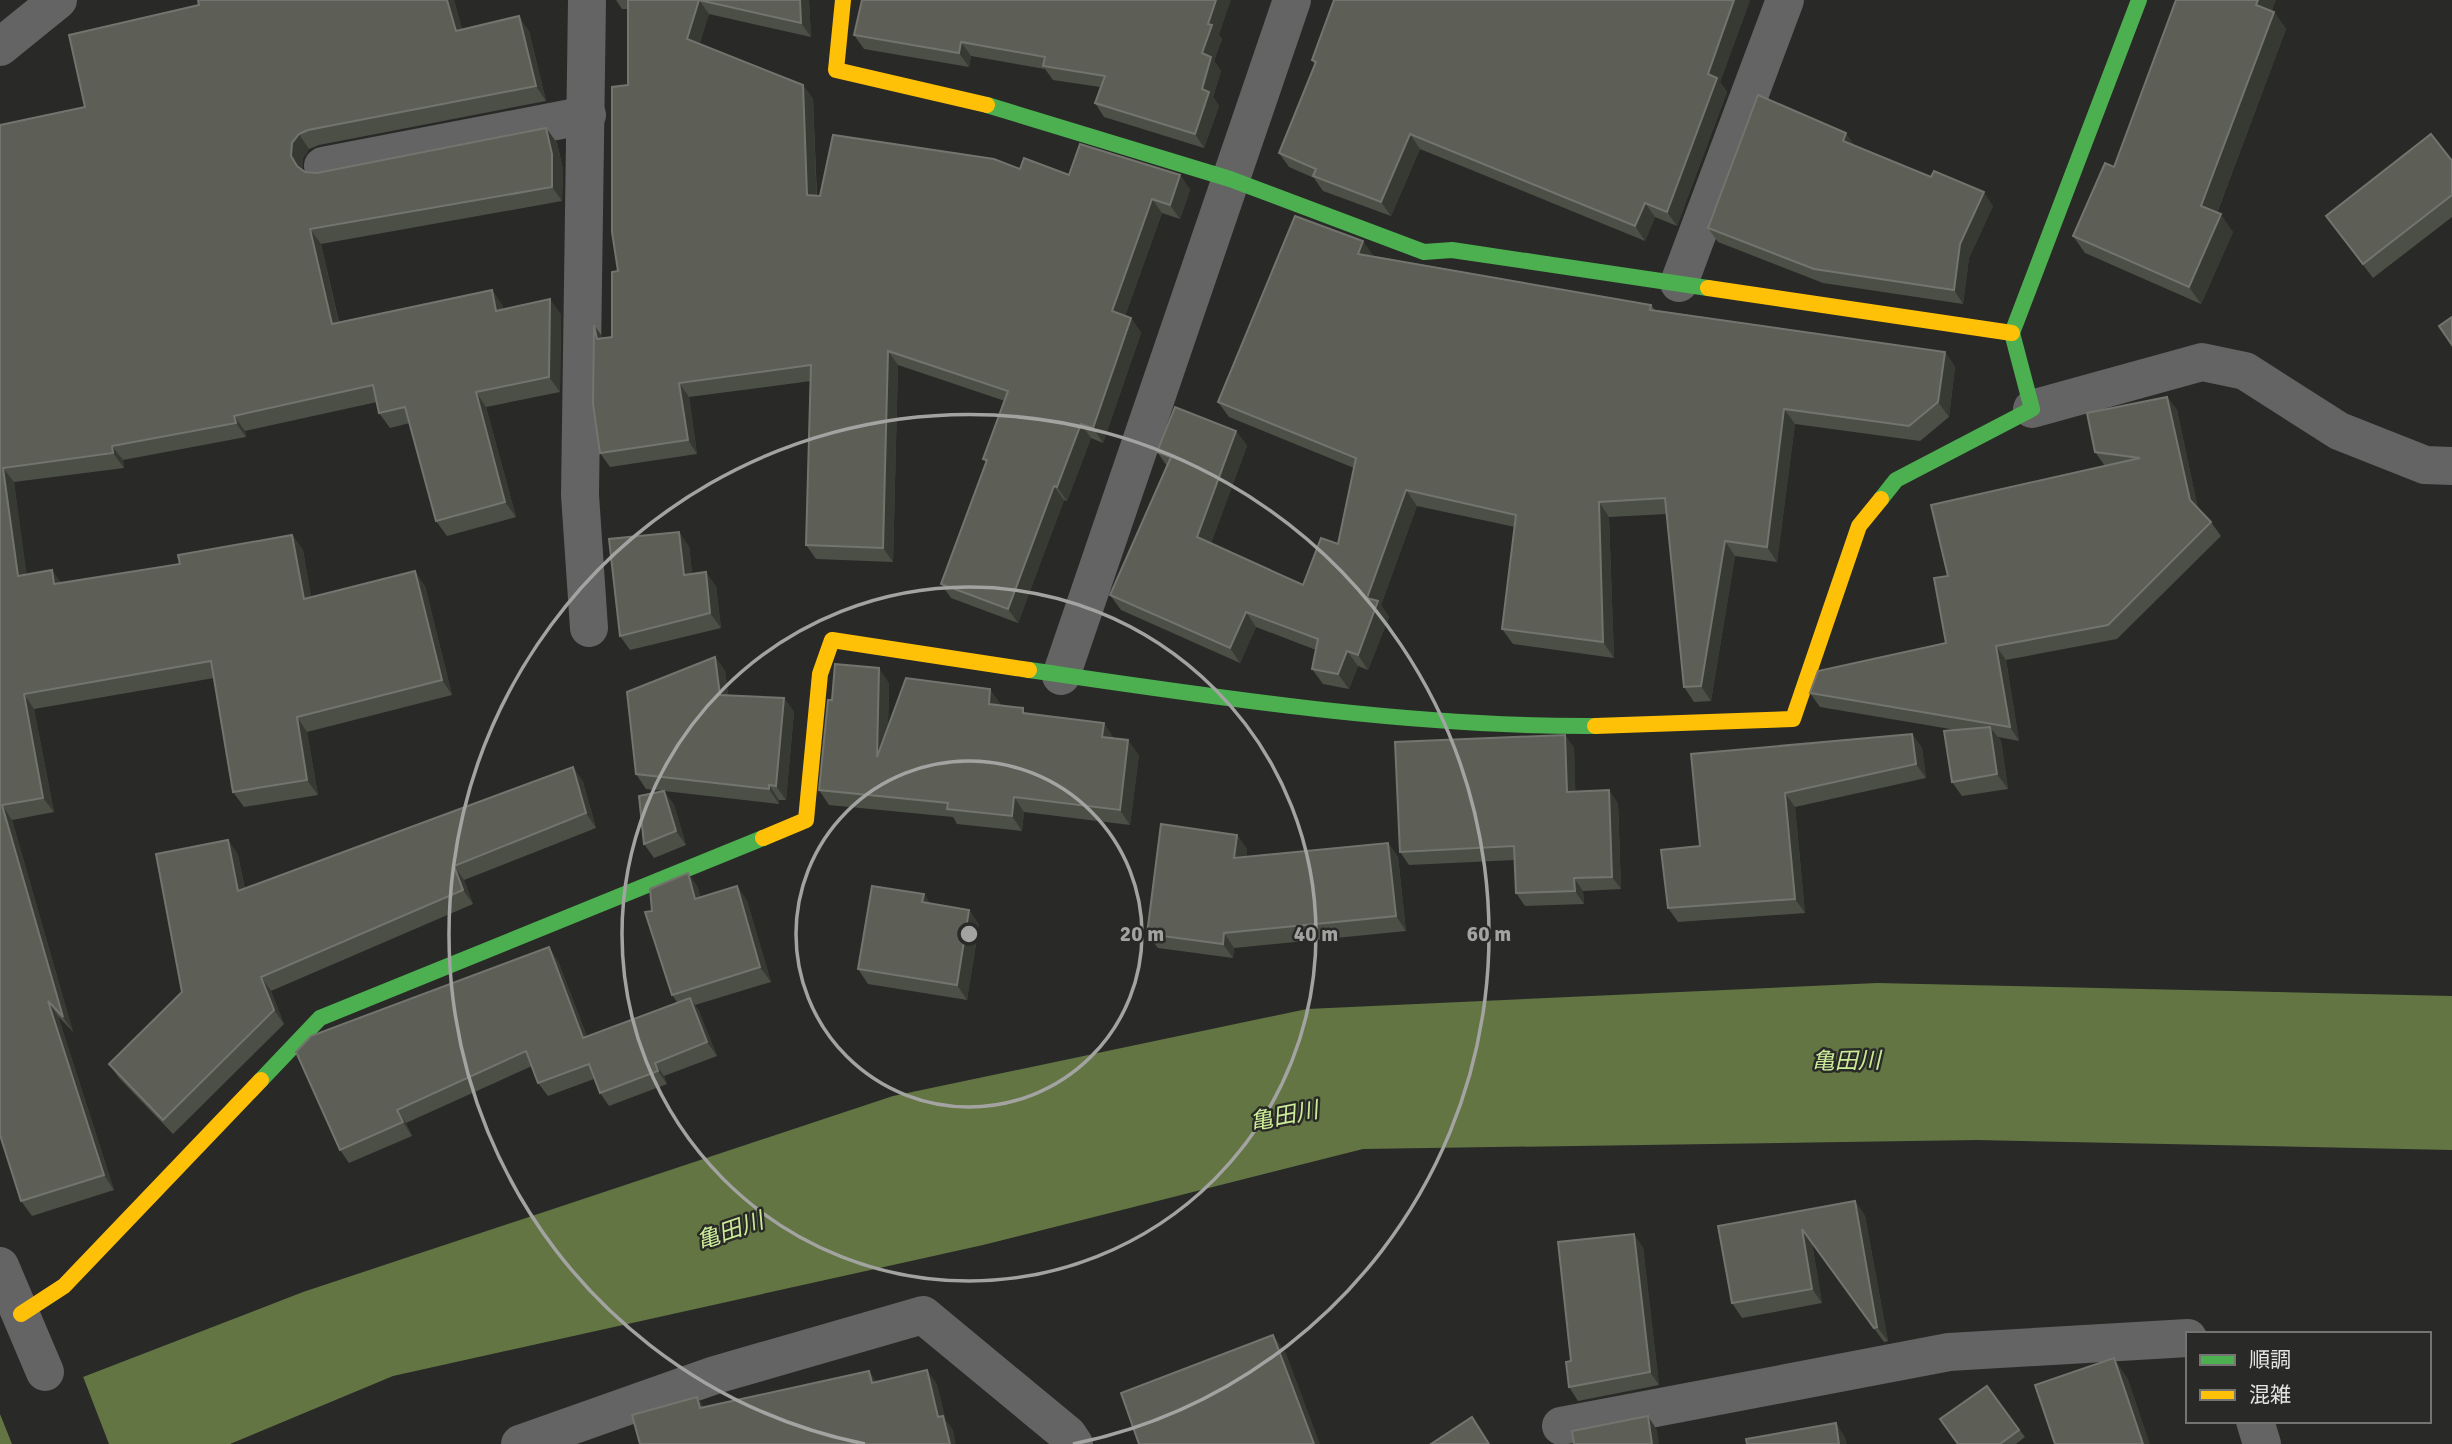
<svg xmlns="http://www.w3.org/2000/svg" width="2452" height="1444" font-family="Signika,'Noto Sans JP',sans-serif">
<style>
.water{fill:#627543}
.pier{fill:#292928}
.lines{fill:none;stroke-linecap:round;stroke-linejoin:round}
.street{stroke:#646464;stroke-width:38}
.fast{stroke:#4caf50;stroke-width:16}
.slow{stroke:#ffc107;stroke-width:16}
.wall{fill:#4c4f46}
.shaded-wall{fill:#373933}
.building{fill:#5d5f57;stroke:#72746d;stroke-width:2}
.ring{fill:none;stroke:#a3a3a2;stroke-width:3.5}
.labels{text-anchor:middle;dominant-baseline:central;stroke-width:5;stroke-linejoin:round;paint-order:stroke}
.water-label{font-size:23px;font-style:italic;fill:#ccec99;stroke:#292a27}
.centre{fill:#a3a3a2;stroke:#292a27;stroke-width:3.5}
.ring-label{font-size:21px;text-anchor:middle;font-weight:bold;fill:#a3a3a2;stroke:#292a27;stroke-width:5;stroke-linejoin:round;paint-order:stroke}
</style>
<rect width="100%" height="100%" fill="#292928"/>
<path class="water" d="M1877,983L2452,996V1150L1977,1140L1363,1149L983,1245L393,1376L230,1444H0V1409L303,1292L893,1096L1307,1009Z"/>
<path class="pier" d="M82,1374L109,1444H12L0,1414V1405Z"/>
<g class="lines">
<g class="street">
<path d="M587,0L580,495L589,628"/>
<path d="M0,47L58,0"/>
<path d="M323,166L587,115"/>
<path d="M1679,283L1785,0"/>
<path d="M2032,409L2202,362L2245,371L2339,431L2425,465L2452,466"/>
<path d="M1061,676L1292,0"/>
<path d="M0,1266L45,1372"/>
<path d="M2255,1421L2262,1444"/>
<path d="M1561,1426L1949,1352L2188,1338"/>
<path d="M520,1444L715,1375L923,1315L1068,1435L1074,1444"/>
</g>
<g class="fast">
<path d="M987,105L1230,179L1424,252L1452,250L1708,288"/>
<path d="M1881,499L1896,480L2032,409L2012,333L2139,0"/>
<path d="M1029,670C1215,697 1406,727 1595,726"/>
<path d="M261,1080L320,1018L763,838"/>
</g>
<g class="slow">
<path d="M843,0L836,70L987,105"/>
<path d="M1708,288L2012,333"/>
<path d="M1595,726L1793,719L1859,526L1881,499"/>
<path d="M763,838L806,820L820,674L832,640L1029,670"/>
<path d="M21,1314L64,1286L261,1080"/>
</g>
</g>
<g class="wall">
<path d="M198,0H454L462,30L529,31L546,101L319,145L309,149L303,158L302,170L305,172L317,173L546,128L557,143L563,169L562,201L321,244L339,322L492,290L502,305L503,310L561,314L560,392L486,407L516,517L447,536L436,521L410,423L390,428L379,413L377,402L245,431L246,437L123,460L124,468L14,482L26,574L61,583L180,564L292,535L303,550L311,597L425,586L452,695L307,732L318,795L244,807L233,792L214,678L34,709L54,812L12,820L73,1032L58,1016L114,1190L32,1216L21,1201L0,1135V125L85,107L199,5Z"/>
<path d="M616,0H809L811,37L709,14L699,44L803,85L813,99L817,196L1020,169L1069,175H1180L1190,190L1180,219L1162,213L1125,316L1131,318L1141,333L1103,443L1091,438L1067,501L1064,500L1018,623L951,598L941,584L986,463L983,459L1005,401L898,365L893,562L816,559L806,545L811,381L689,397L697,454L610,467L600,453L603,338L612,337L618,271L628,85V9H622Z"/>
<path d="M1334,0H1750L1720,82L1727,92L1677,226L1655,217L1645,241L1420,149L1391,216L1323,191L1314,178L1289,167L1279,153L1315,65L1312,60Z"/>
<path d="M2272,11L2274,12L2286,29L2217,213L2233,232L2201,304L2085,253L2073,236L2114,167Z"/>
<path d="M854,35H1219L1222,39L1214,61L1221,71L1213,97L1219,106L1204,148L1104,117L1095,103L1100,87L1053,80L1045,69L971,56L969,67L864,49Z"/>
<path d="M2452,161V217L2373,278L2326,216Z"/>
<path d="M1993,206L1969,258L1963,304L1823,283L1718,242L1708,228Z"/>
<path d="M1374,256L1651,305L1655,310L1945,352L1955,367L1949,417L1920,441L1795,424L1777,562L1735,556L1711,701L1694,702L1684,687L1667,514L1609,517L1614,658L1513,644L1502,629L1515,527L1417,506L1381,605L1389,617L1368,670L1358,666L1349,689L1323,684L1312,669L1316,650L1256,627L1240,663L1121,610L1110,595L1167,466L1157,452L1236,431L1247,446L1211,543L1303,585L1338,544L1354,468L1229,417L1218,402Z"/>
<path d="M2167,397L2177,410L2198,509L2211,522L2221,536L2117,639L2006,660L2019,741L1998,737L2001,741L2008,789L1962,796L1952,782L1956,730L1820,707L1810,693L1946,643L1948,576L2105,466L2095,452Z"/>
<path d="M689,546L692,573L716,586L721,628L630,650L620,636Z"/>
<path d="M715,657L725,671L728,695L784,698L794,712L786,800H779V804L664,791L674,805L686,845L654,858L644,844L664,791L646,789L636,774Z"/>
<path d="M889,683L888,726L1000,703V705L1027,713L1114,738L1139,755L1130,825L1024,812L1022,831L957,824L953,817L829,805L819,790L832,700Z"/>
<path d="M1912,734L1922,748L1926,778L1795,807L1805,913L1678,922L1668,908L1700,846L1691,754Z"/>
<path d="M1565,735L1574,748L1575,791L1618,803L1621,889L1583,891L1584,904L1525,906L1516,893L1515,860L1409,865L1400,852Z"/>
<path d="M573,767L583,782L596,828L464,880L473,904L271,991L284,1024L173,1134L119,1078L109,1064L182,992L228,840L238,855L245,889Z"/>
<path d="M1237,835L1247,849L1246,857L1388,843L1398,857L1406,931L1234,948L1233,958L1158,948L1147,934Z"/>
<path d="M688,873L698,888L700,897L737,886L747,901L771,982L695,1005L699,1011L717,1056L664,1076L667,1084L609,1106L600,1093L594,1079L548,1096L538,1083L532,1066L406,1123L412,1136L349,1163L340,1150L558,961L587,1037L677,1002L672,995L652,911Z"/>
<path d="M924,894L930,904L969,910L979,925L967,1000L868,984L858,969Z"/>
<path d="M1855,1201L1865,1216L1888,1341L1884,1342L1812,1243L1822,1303L1742,1318L1732,1303Z"/>
<path d="M1643,1247L1659,1385L1578,1401L1569,1387L1571,1361Z"/>
<path d="M1987,1386L2025,1437L2016,1444H1958Z"/>
</g>
<g class="shaded-wall">
<path d="M447,0H454L467,46L456,31Z"/>
<path d="M699,0L709,14L697,54L687,39Z"/>
<path d="M800,0H809L811,37L801,23Z"/>
<path d="M1216,0H1231L1219,35L1222,39L1214,61L1221,71L1213,97L1219,106L1204,148L1195,134L1202,89V53L1208,24Z"/>
<path d="M1734,0H1750L1720,82L1727,92L1677,226L1667,212L1708,74Z"/>
<path d="M2258,0H2276L2268,22L2256,5Z"/>
<path d="M2274,12L2286,29L2213,223L2201,206Z"/>
<path d="M519,16L529,31L546,101L536,86Z"/>
<path d="M961,42L971,56L969,67L959,53Z"/>
<path d="M803,85L813,99L817,209L807,195Z"/>
<path d="M546,128L557,143L563,169L562,201L552,187Z"/>
<path d="M1846,133L1855,146L1843,141Z"/>
<path d="M299,134L309,149L303,158L302,171L297,166L291,156L292,143Z"/>
<path d="M1410,134L1420,149L1391,216L1381,202Z"/>
<path d="M1180,175L1190,190L1180,219L1170,205Z"/>
<path d="M1984,192L1993,206L1969,258L1963,304L1954,290L1960,244Z"/>
<path d="M1152,199L1162,213L1122,325L1112,311Z"/>
<path d="M1645,203L1655,217L1645,241L1635,226Z"/>
<path d="M2221,214L2233,232L2201,304L2189,287Z"/>
<path d="M310,229L321,244L342,338L332,324Z"/>
<path d="M1363,241L1374,256L1358,254Z"/>
<path d="M492,290L502,305L507,326L496,311Z"/>
<path d="M550,299L561,314L560,392L549,377Z"/>
<path d="M1131,318L1141,333L1103,443L1093,428Z"/>
<path d="M594,325L604,339H597Z"/>
<path d="M888,351L898,365L893,562L883,548Z"/>
<path d="M1945,352L1955,367L1949,417L1938,402Z"/>
<path d="M679,383L689,397L697,454L688,440Z"/>
<path d="M476,392L486,407L516,517L505,502Z"/>
<path d="M2167,397L2177,410L2199,513L2190,500Z"/>
<path d="M1784,409L1795,424L1777,562L1767,547Z"/>
<path d="M234,416L245,431L246,437L236,423Z"/>
<path d="M1081,424L1091,438L1067,501L1057,487Z"/>
<path d="M1236,431L1247,446L1208,552L1197,537Z"/>
<path d="M112,446L123,460L124,468L113,453Z"/>
<path d="M3,468L14,482L29,590L18,576Z"/>
<path d="M1054,486L1064,500L1018,623L1008,609Z"/>
<path d="M1406,490L1417,506L1381,605L1389,617L1368,670L1358,655L1367,598Z"/>
<path d="M1599,502L1609,517L1614,658L1603,642Z"/>
<path d="M679,532L689,546L694,589L684,575Z"/>
<path d="M292,535L303,550L314,614L304,599Z"/>
<path d="M1725,541L1735,556L1711,701L1701,686Z"/>
<path d="M52,570L63,585L54,584Z"/>
<path d="M415,571L425,586L452,695L442,680Z"/>
<path d="M706,572L716,586L721,628L710,613Z"/>
<path d="M1246,612L1256,627L1240,663L1230,648Z"/>
<path d="M1996,646L2006,660L2019,741L2010,727Z"/>
<path d="M1347,651L1358,666L1349,689L1338,674Z"/>
<path d="M715,657L725,671L730,709L720,695Z"/>
<path d="M879,668L889,683L887,771L877,757Z"/>
<path d="M990,689L1000,703L999,718L989,704Z"/>
<path d="M24,694L34,709L54,812L43,798Z"/>
<path d="M784,698L794,712L786,800L776,786Z"/>
<path d="M297,717L307,732L318,795L307,780Z"/>
<path d="M1104,723L1114,738L1102,737Z"/>
<path d="M1990,727L2001,741L2008,789L1997,774Z"/>
<path d="M1912,734L1922,748L1926,778L1916,764Z"/>
<path d="M1565,735L1574,748L1576,805L1567,792Z"/>
<path d="M1128,740L1139,755L1130,825L1120,810Z"/>
<path d="M573,767L583,782L596,828L586,813Z"/>
<path d="M769,785L779,800V804L769,789Z"/>
<path d="M1609,790L1618,803L1621,889L1612,877Z"/>
<path d="M664,791L674,805L686,845L676,831Z"/>
<path d="M1785,793L1795,807L1805,913L1795,899Z"/>
<path d="M1014,797L1024,812L1022,831L1012,816Z"/>
<path d="M2,805L12,820L73,1032L63,1017Z"/>
<path d="M1237,835L1247,849L1244,872L1234,858Z"/>
<path d="M228,840L238,855L248,906L238,891Z"/>
<path d="M1388,843L1398,857L1406,931L1396,916Z"/>
<path d="M454,866L464,880L473,904L463,890Z"/>
<path d="M688,873L698,888L705,913L695,899Z"/>
<path d="M1574,878L1583,891L1584,904L1575,891Z"/>
<path d="M737,886L747,901L771,982L760,967Z"/>
<path d="M924,894L934,909L922,902Z"/>
<path d="M969,910L979,925L967,1000L957,985Z"/>
<path d="M1224,933L1234,948L1233,958L1223,944Z"/>
<path d="M549,947L558,961L592,1051L583,1038Z"/>
<path d="M261,977L271,991L284,1024L274,1010Z"/>
<path d="M690,998L699,1011L717,1056L707,1042Z"/>
<path d="M48,1001L58,1016L114,1190L104,1175Z"/>
<path d="M655,1063L664,1076L667,1084L658,1071Z"/>
<path d="M397,1110L406,1123L412,1136L403,1122Z"/>
<path d="M1855,1201L1865,1216L1888,1341L1877,1327Z"/>
<path d="M1802,1229L1812,1243L1822,1303L1812,1289Z"/>
<path d="M1634,1234L1643,1247L1659,1385L1650,1372Z"/>
<path d="M1273,1335L1286,1353L1320,1444H1314Z"/>
<path d="M2114,1358L2128,1379L2150,1444H2143Z"/>
<path d="M927,1370L937,1384L946,1420L953,1430L956,1444H950L938,1417Z"/>
<path d="M869,1371L879,1385L872,1383Z"/>
<path d="M697,1397L707,1411L700,1408Z"/>
<path d="M1648,1416L1657,1430L1659,1444H1652Z"/>
<path d="M1836,1423L1845,1437L1847,1444H1839Z"/>
</g>
<g class="building">
<path d="M198,0H447L456,31L519,16L536,86L308,130L299,134L292,143L291,156L297,166L305,172L317,173L546,128L552,154V187L310,229L332,324L492,290L496,311L550,299L549,377L476,392L505,502L436,521L405,407L379,413L373,385L234,416L236,423L112,446L113,453L3,468L18,576L52,570L54,584L180,564L178,555L292,535L304,599L415,571L442,680L297,717L307,780L233,792L211,661L24,694L43,798L2,805L63,1017L48,1001L104,1175L21,1201L0,1135V125L85,107L69,35L199,5Z"/>
<path d="M628,0H699L687,39L803,85L807,195L820,196L833,135L994,159L1020,169L1024,158L1069,175L1080,144L1180,175L1170,205L1152,199L1112,311L1131,318L1093,428L1081,424L1057,487L1054,486L1008,609L941,584L987,460L983,459L1008,391L888,351L883,548L806,545L811,365L679,383L688,440L600,453L593,404L594,325L597,339L612,337V272L618,271L612,232V87L628,85Z"/>
<path d="M699,0H800L801,23Z"/>
<path d="M862,0H1216L1208,24L1212,25L1202,53L1211,57L1202,89L1209,92L1195,134L1095,103L1105,76L1043,66L1045,57L961,42L959,53L854,35Z"/>
<path d="M1334,0H1734L1708,74L1717,78L1667,212L1645,203L1635,226L1410,134L1381,202L1313,176L1316,169L1279,153L1316,62L1312,60Z"/>
<path d="M2176,0H2258L2256,5L2274,12L2201,206L2221,214L2189,287L2073,236L2105,163L2114,167Z"/>
<path d="M1758,95L1846,133L1843,141L1931,177L1934,171L1984,192L1960,244L1954,290L1814,269L1708,228Z"/>
<path d="M2431,134L2452,161V195L2363,264L2326,216Z"/>
<path d="M1295,216L1363,241L1358,254L1651,305L1650,310L1945,352L1938,402L1909,426L1784,409L1767,547L1725,541L1701,686L1684,687L1665,498L1599,502L1603,642L1502,629L1516,515L1406,490L1367,598L1378,601L1358,655L1347,651L1338,674L1312,669L1318,639L1246,612L1230,648L1110,595L1171,457L1157,452L1175,407L1236,431L1197,537L1303,585L1321,538L1338,544L1356,458L1218,402Z"/>
<path d="M2452,317V345L2439,326Z"/>
<path d="M2167,397L2190,500L2211,522L2108,625L1996,646L2010,727L1810,693L1818,671L1946,643L1934,578L1948,576L1931,505L2140,458L2095,452L2087,413Z"/>
<path d="M679,532L684,575L706,572L710,613L620,636L609,539Z"/>
<path d="M715,657L720,695L784,698L776,786L769,785V789L636,774L627,692Z"/>
<path d="M835,664L879,668L877,757L906,678L990,689L989,704L1023,708V713L1104,723L1102,737L1128,740L1120,810L1014,797L1012,816L947,809L948,803L819,790L828,700H832Z"/>
<path d="M1990,727L1997,774L1952,782L1944,731Z"/>
<path d="M1912,734L1916,764L1785,793L1795,899L1668,908L1661,850L1700,846L1691,754Z"/>
<path d="M1565,735L1567,792L1609,790L1612,877L1574,878L1575,891L1516,893L1514,846L1400,852L1395,742Z"/>
<path d="M573,767L586,813L454,866L463,890L261,977L274,1010L163,1120L109,1064L182,992L156,854L228,840L238,891Z"/>
<path d="M664,791L676,831L644,844L639,796Z"/>
<path d="M1161,824L1237,835L1234,858L1388,843L1396,916L1224,933L1223,944L1147,934Z"/>
<path d="M688,873L695,899L737,886L760,967L672,995L645,912L652,911L650,889Z"/>
<path d="M872,886L924,894L922,902L969,910L957,985L858,969Z"/>
<path d="M549,947L583,1038L690,998L707,1042L655,1063L658,1071L600,1093L589,1064L538,1083L526,1051L397,1110L403,1122L340,1150L296,1052L311,1036Z"/>
<path d="M1855,1201L1877,1327L1874,1328L1802,1229L1812,1289L1732,1303L1718,1226Z"/>
<path d="M1634,1234L1650,1372L1569,1387L1566,1362L1571,1361L1558,1242Z"/>
<path d="M1273,1335L1314,1444H1139L1121,1393Z"/>
<path d="M2114,1358L2143,1444H2055L2035,1385Z"/>
<path d="M927,1370L938,1417L943,1416L950,1444H640L632,1415L697,1397L700,1408L869,1371L872,1383Z"/>
<path d="M1987,1386L2019,1430L2000,1444H1958L1940,1419Z"/>
<path d="M1648,1416L1652,1444H1574L1572,1431Z"/>
<path d="M1472,1417L1489,1444H1431Z"/>
<path d="M1836,1423L1839,1444H1747L1746,1439Z"/>
</g>
<g class="ring">
<circle cx="969" cy="934" r="173"/>
<circle cx="969" cy="934" r="347"/>
<path d="M865 1444A520 520 0 1 1 1073 1444"/>
</g>
<g class="labels">
<g class="water-label">
<text transform="translate(1846 1061) rotate(-1)">亀田川</text>
<text transform="translate(1284 1116) rotate(-11)">亀田川</text>
<text transform="translate(730 1231) rotate(-19)">亀田川</text>
</g>
</g>
<circle cx="969" cy="934" r="10" class="centre"/>
<g class="ring-label">
<text x="1142" y="941">20 m</text>
<text x="1316" y="941">40 m</text>
<text x="1489" y="941">60 m</text>
</g>
<rect x="2186" y="1332" width="245" height="91" fill="#292a27" stroke="#747572" stroke-width="2"/>
<rect x="2200" y="1355" width="35" height="10" fill="#4caf50" stroke="#747572" stroke-width="2"/>
<text x="2249" y="1367" font-size="21" fill="#e4e5e3">順調</text>
<rect x="2200" y="1390" width="35" height="10" fill="#ffc107" stroke="#747572" stroke-width="2"/>
<text x="2249" y="1402" font-size="21" fill="#e4e5e3">混雑</text>
</svg>
